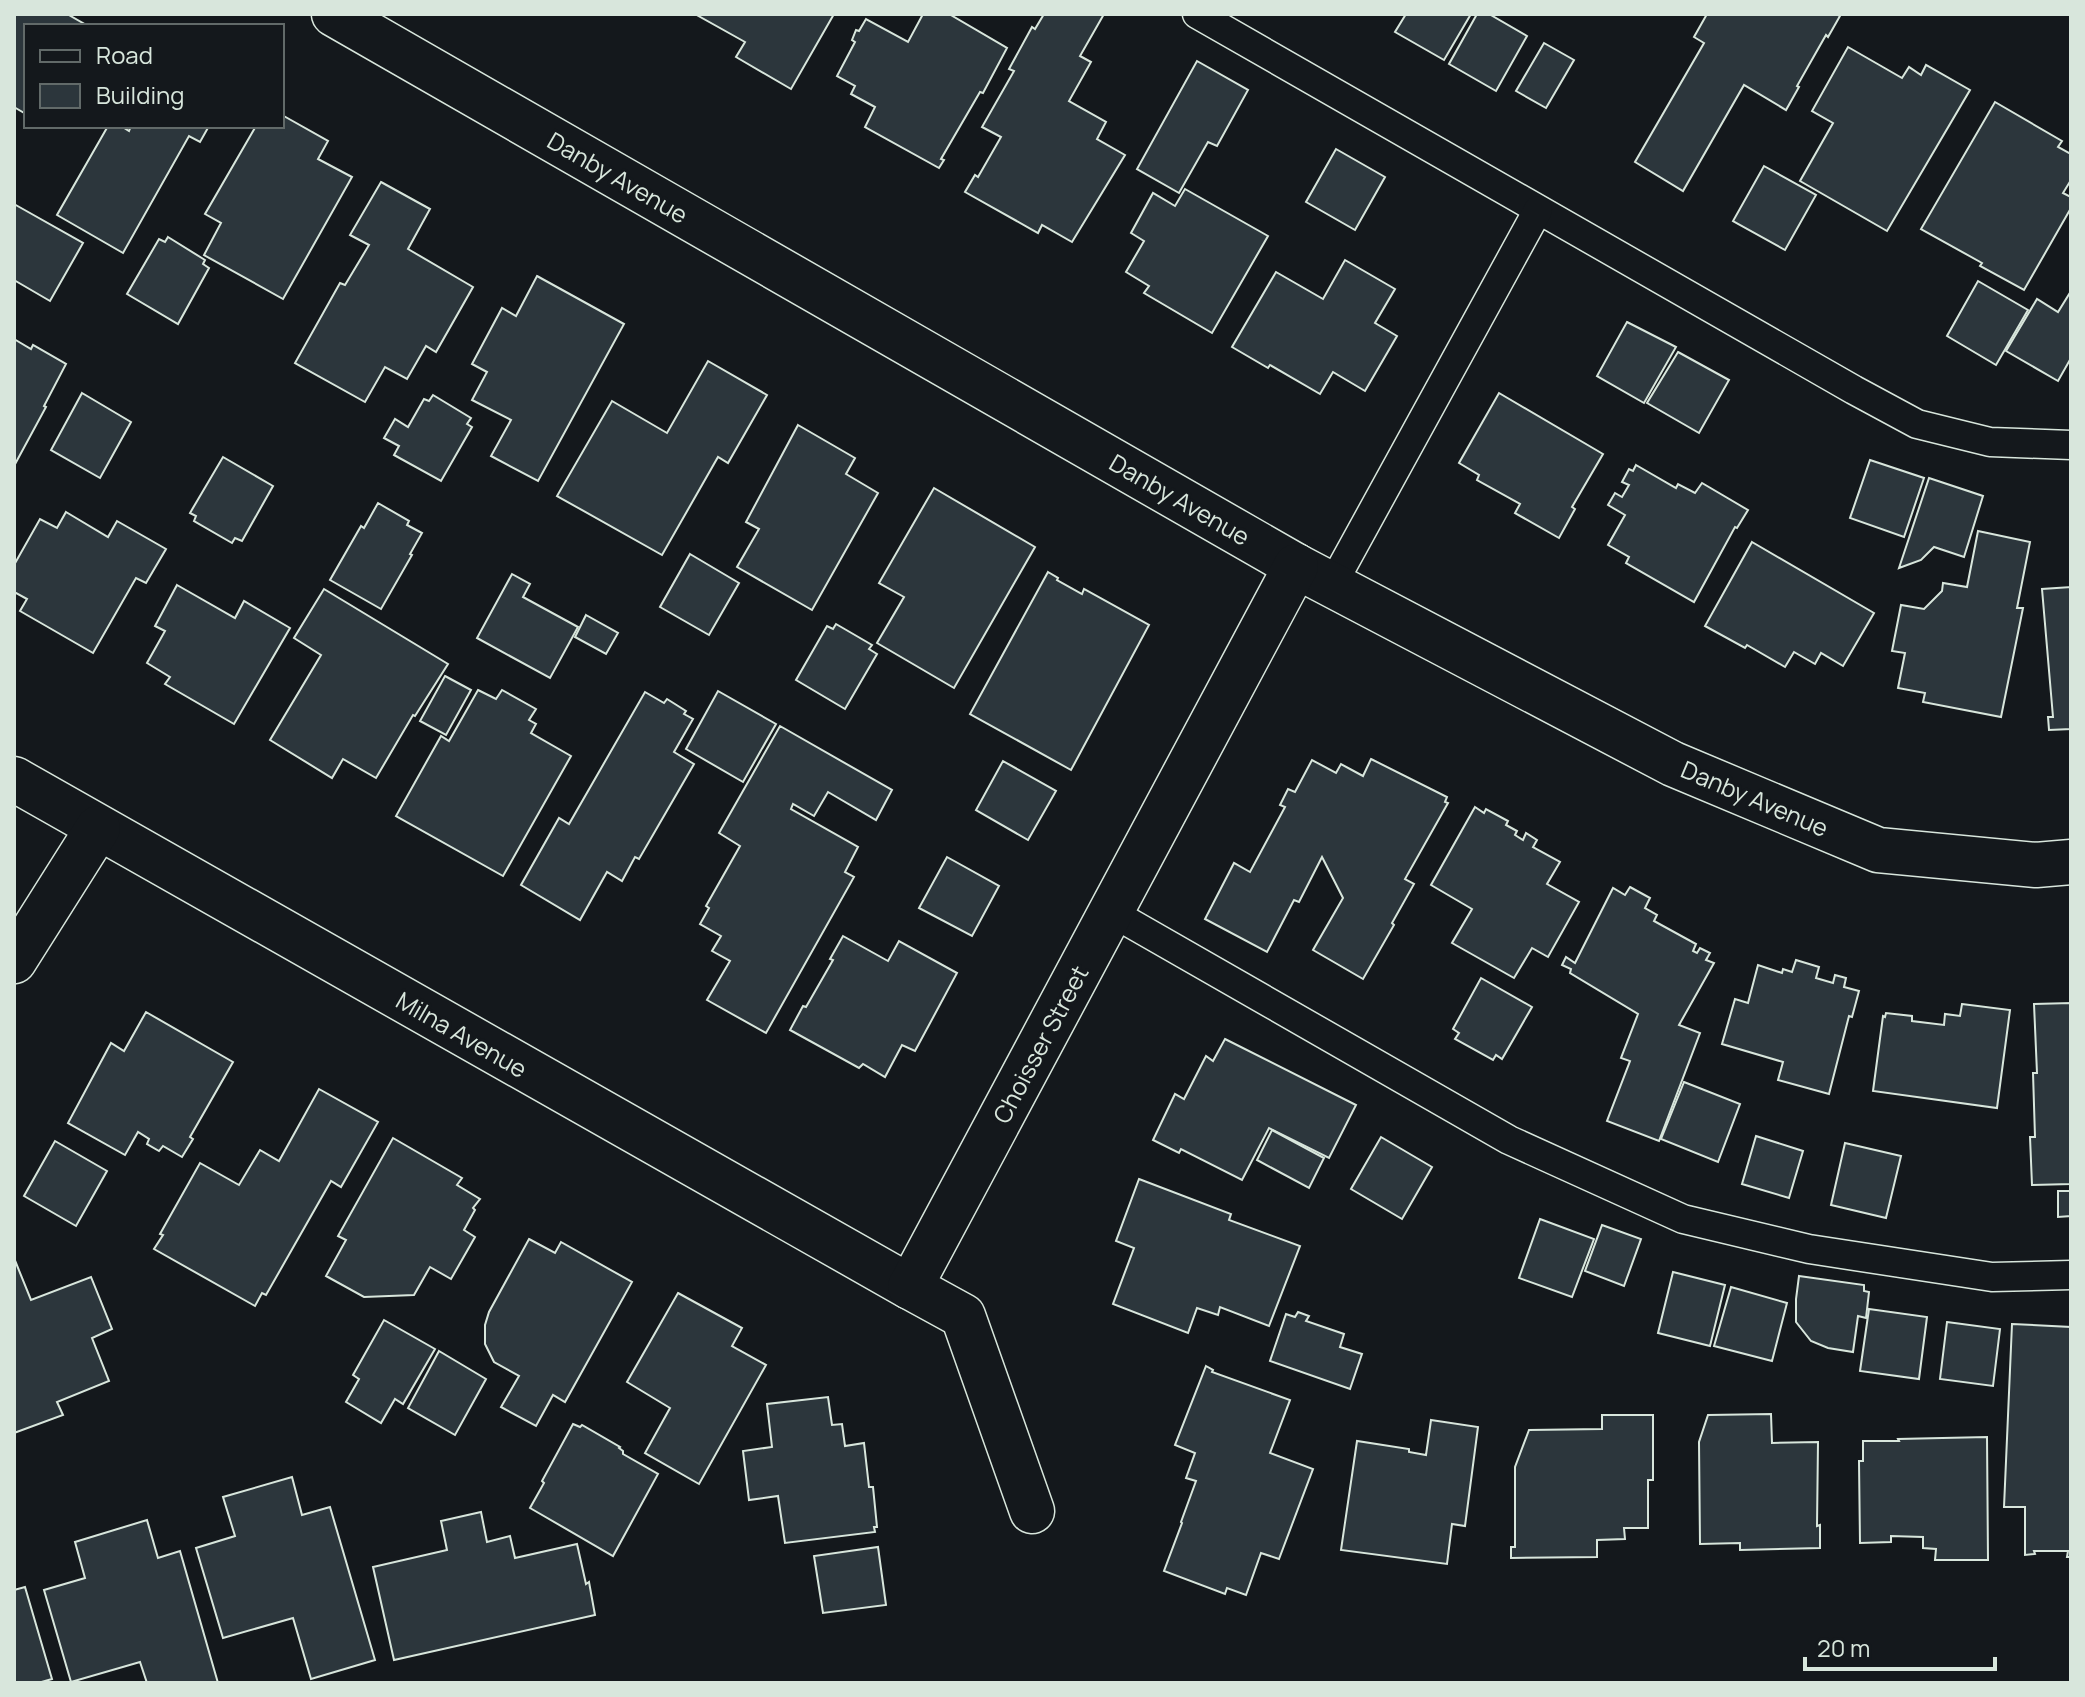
<svg xmlns="http://www.w3.org/2000/svg" width="2085" height="1697" font-family="Manrope,sans-serif">
<style>
.building{fill:#2c363c;stroke:#d8e6dc;stroke-width:2}
.lines{fill:none;stroke-linecap:round;stroke-linejoin:round}
.service-casing{stroke:#d8e6dc;stroke-width:31}
.minor-casing{stroke:#d8e6dc;stroke-width:47}
.service{stroke:#14181c;stroke-width:28}
.minor{stroke:#14181c;stroke-width:44}
.labels{text-anchor:middle;dominant-baseline:central;stroke-width:6;stroke-linejoin:round;paint-order:stroke}
.street-label{font-size:24px;fill:#d8e6dc;stroke:#14181c}
</style>
<rect width="100%" height="100%" fill="#14181c"/>
<g class="building">
<path d="M14,14H67L88,26H26V114L14,107Z"/>
<path d="M695,14H834L791,89L736,57L745,42Z"/>
<path d="M923,14H949L1007,48L983,93L980,92L941,159L944,160L939,168L865,127L875,107L851,94L855,86L837,76L855,42L852,40L856,30L859,31L866,19L908,42Z"/>
<path d="M1044,14H1104L1080,56L1091,62L1069,101L1106,122L1097,139L1125,155L1072,242L1042,225L1038,233L965,192L975,175L978,177L1001,137L982,127L1014,71L1009,69L1032,27L1035,29Z"/>
<path d="M1406,14H1471L1444,60L1395,32Z"/>
<path d="M1477,14H1489L1527,36L1496,91L1449,64Z"/>
<path d="M1707,14H1836L1840,16L1828,37L1826,35L1797,86L1799,87L1786,110L1744,85L1683,191L1635,162L1704,43L1694,37Z"/>
<path d="M1544,43L1574,60L1546,108L1516,91Z"/>
<path d="M1848,47L1902,78L1909,67L1921,75L1926,65L1970,90L1887,231L1800,181L1833,123L1812,111Z"/>
<path d="M1197,61L1248,90L1217,146L1208,142L1179,193L1137,169Z"/>
<path d="M1995,102L2062,141L2058,147L2071,154V180L2063,193L2071,197V208L2024,290L1980,266L1982,263L1921,229Z"/>
<path d="M282,115L328,141L318,159L352,177L283,299L204,255L221,223L205,214L256,126H282Z"/>
<path d="M108,126H121L129,131L131,126H209L200,142L189,136L123,253L57,215Z"/>
<path d="M1336,149L1385,177L1355,230L1306,202Z"/>
<path d="M1764,166L1816,195L1785,250L1733,221Z"/>
<path d="M381,182L430,209L408,249L473,287L436,352L426,346L407,379L385,367L365,402L295,363L340,283L345,285L369,245L350,235Z"/>
<path d="M1185,189L1268,236L1212,333L1144,293L1149,286L1126,272L1144,241L1131,233L1153,193L1175,206Z"/>
<path d="M14,204L83,243L50,301L14,280Z"/>
<path d="M168,237L205,260L203,264L209,268L178,324L127,294L159,239L165,242Z"/>
<path d="M1345,260L1395,289L1375,323L1397,336L1365,391L1333,372L1320,394L1270,365L1268,368L1232,347L1276,272L1323,299Z"/>
<path d="M537,276L624,324L538,481L491,456L511,420L472,400L487,372L472,364L502,308L516,316Z"/>
<path d="M1978,281L2028,310L1996,365L1947,336Z"/>
<path d="M2071,291V358L2058,381L2006,351L2037,299L2058,312Z"/>
<path d="M1627,322L1676,347L1644,403L1597,376Z"/>
<path d="M14,339L31,349L33,345L66,364L44,406L46,407L14,466Z"/>
<path d="M1678,352L1729,380L1699,433L1647,403Z"/>
<path d="M708,361L767,395L728,463L718,457L662,555L557,496L612,401L667,433Z"/>
<path d="M82,393L131,422L100,478L51,450Z"/>
<path d="M1499,393L1603,454L1572,507L1575,509L1559,538L1515,513L1520,504L1477,480L1479,475L1459,463Z"/>
<path d="M433,395L471,418L467,424L472,427L441,481L394,455L399,446L384,438L395,419L408,427L424,399L429,401Z"/>
<path d="M798,425L855,458L846,474L878,493L812,610L737,567L759,529L746,522Z"/>
<path d="M223,457L273,486L242,541L235,538L232,543L194,521L196,516L190,513Z"/>
<path d="M1870,460L1924,478L1904,537L1850,518Z"/>
<path d="M1636,465L1676,488L1678,484L1695,493L1702,483L1748,510L1737,528L1735,527L1694,602L1626,563L1629,557L1608,545L1625,515L1608,505L1615,493L1622,497L1629,485L1622,482L1629,469L1633,471Z"/>
<path d="M1929,478L1983,496L1964,557L1934,547L1921,560L1899,568Z"/>
<path d="M934,488L1035,547L954,688L877,643L904,597L879,583Z"/>
<path d="M378,503L409,521L407,525L422,533L410,554L412,555L381,609L330,580L361,526L364,528Z"/>
<path d="M66,512L108,537L117,521L166,549L146,583L136,578L93,653L20,611L27,599L14,592V565L40,519L57,528Z"/>
<path d="M1978,531L2030,542L2017,608H2023L2001,717L1923,702L1925,693L1898,688L1905,653L1892,651L1901,605L1924,609L1942,591L1943,583L1967,587Z"/>
<path d="M1752,542L1874,613L1843,666L1821,653L1815,664L1794,652L1785,667L1747,645L1745,648L1705,626Z"/>
<path d="M690,554L739,583L709,635L660,607Z"/>
<path d="M1048,572L1058,578L1057,580L1082,594L1084,589L1149,625L1071,770L970,714Z"/>
<path d="M512,574L530,584L523,597L578,627L550,678L477,638Z"/>
<path d="M177,585L235,618L244,601L290,628L234,724L165,684L170,677L147,663L165,631L155,626Z"/>
<path d="M2071,587V729L2049,730L2048,717H2053L2042,589Z"/>
<path d="M324,589L448,664L415,716L413,715L376,778L343,759L332,778L270,740L321,655L294,638Z"/>
<path d="M586,615L618,633L606,654L575,637Z"/>
<path d="M836,624L872,645L869,649L877,654L845,709L796,680L827,626L833,629Z"/>
<path d="M445,676L471,690L446,735L420,721Z"/>
<path d="M478,690L496,699L502,690L536,709L529,720L536,724L531,733L571,756L503,876L396,816L441,736L449,741Z"/>
<path d="M718,691L776,724L743,782L686,749Z"/>
<path d="M645,692L664,703L667,699L686,711L684,714L693,719L674,752L694,764L639,859L635,857L622,881L607,872L580,920L521,885L559,818L569,824Z"/>
<path d="M780,726L892,790L876,820L828,792L814,816L793,804L791,809L858,847L845,872L854,877L766,1033L707,1000L730,961L712,951L721,936L700,924L709,908L706,906L740,846L719,833Z"/>
<path d="M1371,759L1447,797L1445,802L1448,803L1405,879L1414,884L1392,923L1394,925L1363,979L1313,950L1343,898L1322,857L1299,902L1294,900L1267,952L1205,919L1234,863L1250,872L1285,807L1280,805L1288,789L1295,792L1312,760L1336,773L1341,764L1363,776Z"/>
<path d="M1003,761L1056,791L1028,840L976,810Z"/>
<path d="M1475,807L1484,813L1486,809L1508,821L1506,825L1517,831L1515,835L1523,840L1526,833L1537,840L1533,847L1560,862L1547,884L1579,902L1548,957L1532,948L1514,978L1452,943L1472,909L1431,885Z"/>
<path d="M947,857L999,886L972,936L919,908Z"/>
<path d="M1630,887L1650,898L1645,908L1657,915L1654,921L1696,944L1693,951L1697,953L1700,948L1710,953L1706,960L1714,963L1679,1025L1700,1033L1659,1141L1607,1121L1630,1061L1621,1058L1638,1014L1570,973L1571,969L1562,965L1566,957L1575,963L1613,888L1625,895Z"/>
<path d="M843,936L888,961L899,941L957,973L915,1051L902,1045L885,1077L863,1064L859,1068L790,1030L803,1006L806,1007L833,960L830,959Z"/>
<path d="M1796,960L1819,967L1816,978L1833,983L1835,975L1846,978L1844,987L1859,991L1852,1017L1849,1016L1829,1094L1778,1080L1783,1062L1722,1044L1735,999L1748,1003L1758,965L1782,973L1783,969L1792,972Z"/>
<path d="M1481,978L1532,1007L1502,1059L1496,1055L1493,1060L1455,1039L1459,1033L1453,1029Z"/>
<path d="M2071,1003V1184L2032,1185L2030,1137H2035L2033,1073H2037L2034,1004Z"/>
<path d="M1962,1004L2010,1010L1997,1108L1873,1091L1883,1016L1885,1017L1886,1013L1912,1016V1021L1944,1025L1945,1014L1960,1016Z"/>
<path d="M146,1012L233,1062L190,1137L193,1139L182,1157L163,1146L159,1151L147,1144L149,1139L138,1132L125,1155L68,1123L111,1043L124,1051Z"/>
<path d="M1225,1039L1356,1105L1329,1158L1269,1128L1242,1180L1181,1149L1179,1153L1153,1140L1175,1094L1184,1099L1206,1056L1213,1061Z"/>
<path d="M1684,1082L1740,1104L1718,1162L1661,1139Z"/>
<path d="M319,1089L378,1122L341,1187L331,1181L266,1295L262,1293L255,1306L154,1249L163,1235L160,1234L200,1163L239,1185L260,1150L279,1161Z"/>
<path d="M1272,1130L1324,1158L1309,1188L1257,1160Z"/>
<path d="M1756,1136L1803,1151L1789,1198L1742,1184Z"/>
<path d="M1381,1137L1432,1167L1402,1219L1351,1189Z"/>
<path d="M393,1138L462,1178L457,1185L480,1199L473,1208L475,1210L464,1230L475,1237L451,1279L430,1267L414,1295L364,1297L326,1276L346,1240L338,1236Z"/>
<path d="M55,1141L107,1171L76,1226L24,1196Z"/>
<path d="M1845,1143L1901,1156L1886,1218L1831,1205Z"/>
<path d="M1139,1179L1231,1214L1229,1220L1300,1246L1269,1326L1220,1307L1218,1315L1197,1308L1188,1333L1113,1304L1134,1248L1116,1241Z"/>
<path d="M2058,1191H2071V1216L2058,1217Z"/>
<path d="M1540,1219L1594,1239L1572,1297L1519,1278Z"/>
<path d="M1602,1225L1641,1239L1624,1286L1585,1271Z"/>
<path d="M529,1239L555,1253L561,1242L632,1282L565,1402L553,1395L536,1426L501,1407L519,1376L494,1362L485,1344V1325L489,1312Z"/>
<path d="M14,1258L31,1300L91,1277L112,1329L92,1338L109,1381L57,1402L63,1415L14,1433Z"/>
<path d="M1673,1272L1725,1285L1710,1346L1658,1333Z"/>
<path d="M1799,1276L1864,1285V1291L1869,1292L1866,1318L1858,1316L1853,1352L1828,1348L1811,1341L1796,1322V1299Z"/>
<path d="M1731,1287L1787,1303L1772,1361L1714,1346Z"/>
<path d="M678,1293L742,1328L732,1346L766,1365L699,1484L645,1453L670,1408L627,1382Z"/>
<path d="M1869,1309L1927,1317L1919,1379L1860,1371Z"/>
<path d="M1298,1312L1309,1316L1306,1321L1344,1334L1340,1347L1362,1354L1350,1389L1270,1361L1286,1314L1295,1317Z"/>
<path d="M384,1320L435,1349L403,1404L395,1399L381,1423L346,1402L359,1379L353,1375Z"/>
<path d="M1947,1322L2000,1329L1993,1386L1940,1379Z"/>
<path d="M2012,1324L2071,1327V1557H2067L2068,1551H2034L2035,1554L2025,1555V1507H2004Z"/>
<path d="M439,1351L486,1379L455,1435L408,1408Z"/>
<path d="M1206,1366L1213,1370L1212,1372L1290,1400L1270,1453L1313,1469L1279,1559L1261,1553L1246,1595L1227,1588L1225,1594L1164,1571L1182,1523L1181,1522L1196,1481L1186,1478L1195,1453L1175,1445Z"/>
<path d="M828,1397L832,1425L842,1424L845,1446L864,1443L869,1487H873L877,1527H874L875,1532L785,1543L778,1496L749,1500L743,1451L772,1447L767,1404Z"/>
<path d="M1771,1414L1772,1443L1818,1442L1817,1526L1820,1525V1548L1740,1550V1543L1700,1544L1699,1442L1708,1415Z"/>
<path d="M1602,1415H1653V1480H1648V1528H1624L1625,1539L1597,1540V1557L1511,1558V1547H1515V1467L1529,1430L1602,1429Z"/>
<path d="M1431,1420L1478,1427L1465,1526L1452,1524L1447,1564L1341,1550L1357,1441L1409,1449V1452L1426,1455Z"/>
<path d="M573,1424L580,1427L582,1425L620,1447L619,1448L623,1451V1454L658,1474L613,1556L530,1508L544,1483L542,1481Z"/>
<path d="M1987,1437L1988,1560H1935L1936,1549L1923,1548V1537L1891,1536V1542L1860,1543L1859,1461H1863V1441H1899L1898,1439Z"/>
<path d="M292,1477L302,1515L330,1507L375,1660L311,1679L293,1618L223,1638L196,1548L235,1536L223,1497Z"/>
<path d="M481,1512L487,1542L510,1536L515,1558L577,1544L586,1584L589,1582L595,1615L394,1660L373,1567L447,1550L441,1521Z"/>
<path d="M147,1520L158,1558L180,1551L218,1683H147L140,1662L71,1682L44,1590L85,1578L75,1542Z"/>
<path d="M878,1547L886,1605L823,1613L814,1556Z"/>
<path d="M25,1587L52,1679L38,1683H14V1590Z"/>
</g>
<g class="lines">
<defs>
<g id="service">
<path d="M1197,14L1854,390L1917,424L1990,442L2071,445"/>
<path d="M1332,585L1538,210"/>
<path d="M1111,912L1509,1140L1683,1219L1809,1249L1992,1277L2071,1275"/>
</g>
<g id="minor">
<path d="M334,14L1296,566L1673,764L1878,850L2036,865L2071,862"/>
<path d="M14,779L910,1287"/>
<path d="M14,961L98,828"/>
<path d="M1032,1511L963,1316L910,1287L1296,566"/>
</g>
</defs>
<use href="#service" class="service-casing"/>
<use href="#minor" class="minor-casing"/>
<use href="#service" class="service"/>
<use href="#minor" class="minor"/>
</g>
<g class="labels">
<g class="street-label">
<text transform="translate(618 177) rotate(30)">Danby Avenue</text>
<text transform="translate(1180 499) rotate(30)">Danby Avenue</text>
<text transform="translate(1755 798) rotate(23)">Danby Avenue</text>
<text transform="translate(462 1034) rotate(30)">Milna Avenue</text>
<text transform="translate(1040 1044) rotate(-62)">Choisser Street</text>
</g>
</g>
<rect width="2085" height="1697" fill="none" stroke="#d8e6dc" stroke-width="32"/>
<rect x="24" y="24" width="260" height="104" fill="#14181c" stroke="#626a69" stroke-width="2"/>
<rect x="40" y="50" width="40" height="12" fill="#14181c" stroke="#626a69" stroke-width="2"/>
<text x="96" y="64" font-size="24" fill="#d8e6dc">Road</text>
<rect x="40" y="84" width="40" height="24" fill="#2c363c" stroke="#626a69" stroke-width="2"/>
<text x="96" y="104" font-size="24" fill="#d8e6dc">Building</text>
<path d="M1805 1657v12h190v-12" fill="none" stroke="#d8e6dc" stroke-width="4"/>
<text x="1817" y="1657" font-size="24" fill="#d8e6dc" stroke="#14181c" stroke-width="6" paint-order="stroke">20 m</text>
</svg>
